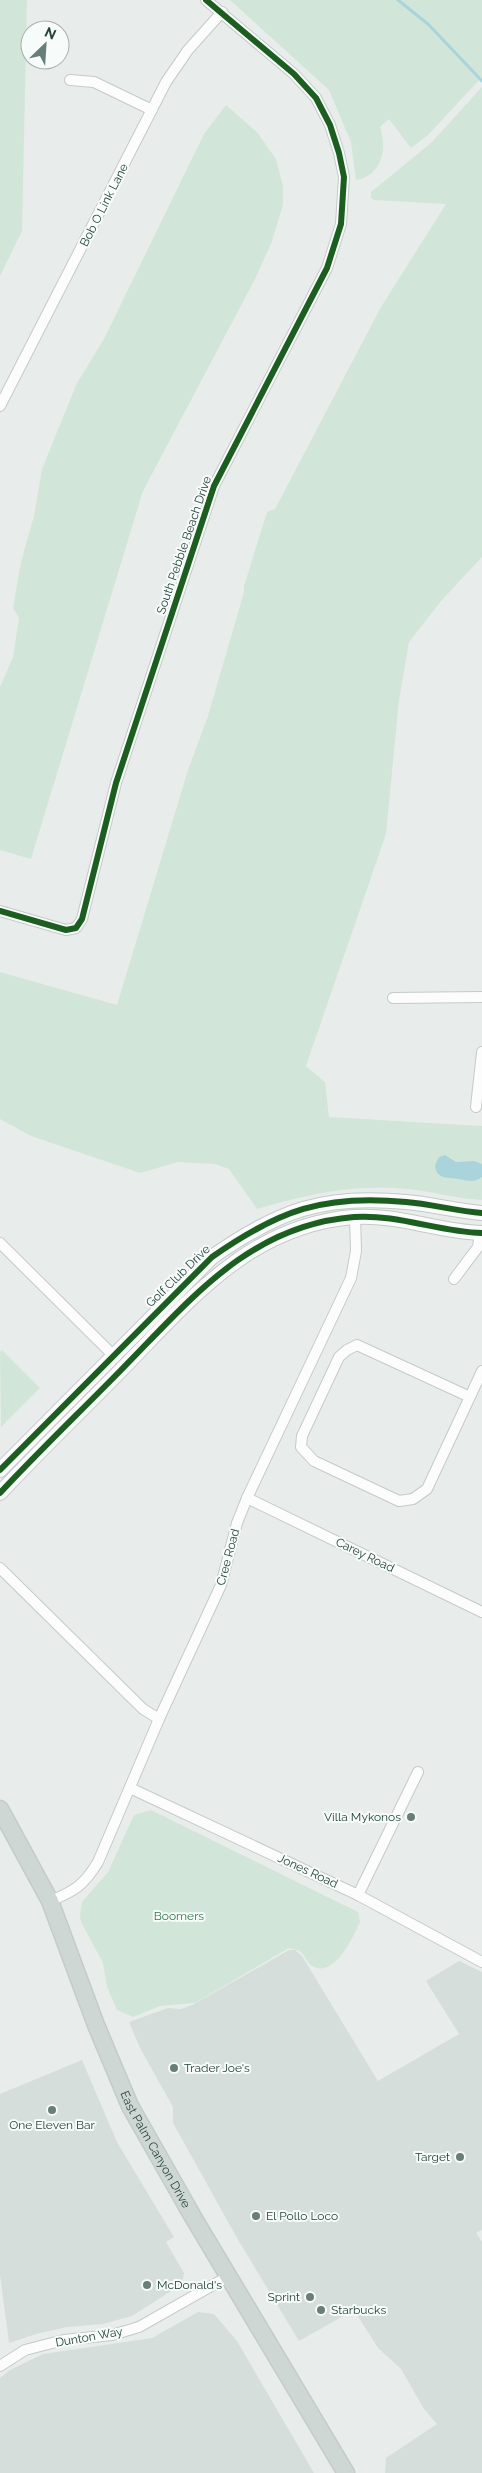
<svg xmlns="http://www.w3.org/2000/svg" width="482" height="2473" font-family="Raleway,sans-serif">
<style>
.built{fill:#d6dedb}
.green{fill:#d1e6d8}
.water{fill:#a9d4db}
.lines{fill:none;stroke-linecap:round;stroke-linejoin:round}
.stream{stroke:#a9d4db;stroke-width:3}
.minor-casing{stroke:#c5cac8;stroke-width:12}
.tertiary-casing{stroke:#c5cac8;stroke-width:16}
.primary-casing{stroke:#c3ccc9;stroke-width:19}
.minor{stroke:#fcfcfc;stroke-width:10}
.tertiary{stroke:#fcfcfc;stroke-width:14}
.primary{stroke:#cfd7d5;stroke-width:16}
.cycleway-casing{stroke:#f7fbf9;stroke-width:9}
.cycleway{stroke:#1b5e20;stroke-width:6}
.poi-dot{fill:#697e78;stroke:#f7fbf9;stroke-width:2}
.labels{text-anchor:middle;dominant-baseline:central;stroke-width:4;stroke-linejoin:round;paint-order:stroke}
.street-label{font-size:12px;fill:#24423a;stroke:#f7fbf9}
.poi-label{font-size:12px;fill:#24423a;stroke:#f7fbf9;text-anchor:start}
.park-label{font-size:12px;fill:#2d7a4b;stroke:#f7fbf9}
</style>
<rect width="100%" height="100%" fill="#e8edeb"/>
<g class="built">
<path d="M289,1950H295L302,1956L378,2081L459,2034L426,1981L459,1961L482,1972V2230L476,2233L482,2242V2473H385L386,2458L437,2424L424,2409L401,2369L378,2348L354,2310L299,2341L237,2238L173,2123V2107L140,2048L129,2022L168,2008L181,2009L194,2004Z"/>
<path d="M82,2060L117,2142L174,2237L166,2242L184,2273L182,2284L132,2316L103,2324L67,2327L36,2334L9,2343L0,2275V2094Z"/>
<path d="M198,2312L214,2314L237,2341L314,2473H0V2378L10,2370L43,2354L152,2338Z"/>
</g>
<g class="green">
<path d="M0,0H27L22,231L0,276Z"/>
<path d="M230,0H482V77L428,135L411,148L389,119L380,127C388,149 381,176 356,180L351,142L329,90Z"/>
<path d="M482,87V557L442,600L409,642L399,700L386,834L306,1066L325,1082L329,1117L482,1126V1200C456,1199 432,1191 407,1189C352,1184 308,1194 257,1209L229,1169L215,1164L178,1162L140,1173L31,1136L0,1119V972L117,1005L188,770L208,716L244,592V586L267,512L275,509L381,307L446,204L374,200L371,198V192L431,143Z"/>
<path d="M226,105L257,132L276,159L283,186V205L271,244L254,281L143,491L31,859L0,850V687L13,657L19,618L13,608L21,562L34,516L42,469L77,383L104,339L204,134Z"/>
<path d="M2,1350L40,1388L1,1427L0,1352Z"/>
<path d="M151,1810L358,1912L360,1922C353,1937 335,1979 312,1966C306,1962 305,1955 300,1951L289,1948L195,2003L160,2006L133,2017L117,2010L107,1987L103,1963L81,1922L80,1915L82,1902L108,1872L134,1815Z"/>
</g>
<path class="water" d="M445,1155L456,1162L474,1161L482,1164V1177C474,1183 468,1181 459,1179C448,1177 436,1180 435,1165L439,1157Z"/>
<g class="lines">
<path class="stream" d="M398,0L428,24L482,81"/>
<defs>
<g id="minor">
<path d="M70,80L94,82L152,110"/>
<path d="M0,406L166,82L188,50L222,12"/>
<path d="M0,911L66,930L76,928L82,919L116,783L214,486L327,268L341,224L344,177L339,153L330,125L316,98L294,74L206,0"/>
<path d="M393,998L482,997"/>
<path d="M476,1107L482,1052"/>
<path d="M0,1243L113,1355"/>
<path d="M454,1279L478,1247L480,1233"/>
<path d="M470,1397L357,1345L347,1350L339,1357L302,1436L301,1447L314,1461L399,1501L413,1499L427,1489L482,1371"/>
<path d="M247,1498L482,1612"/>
<path d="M0,1568L143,1709L159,1719"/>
<path d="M130,1788L358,1895L482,1962"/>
<path d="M358,1895L418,1772"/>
<path d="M50,1901C75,1891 84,1885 98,1862L159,1719L221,1585L237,1523L247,1498L351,1278L356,1251L355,1217"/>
<path d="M0,2366L25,2350L64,2340L112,2335L139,2327L229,2276"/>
</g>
<g id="tertiary">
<path d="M0,1470L212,1257C279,1210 324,1194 406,1202C431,1204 456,1211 482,1213"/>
<path d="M0,1493C40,1450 82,1410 123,1368C191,1299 250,1225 354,1217C398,1214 439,1232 482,1233"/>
</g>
<g id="primary">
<path id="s1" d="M0,1809L50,1901L96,2025L130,2106L193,2217L346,2473"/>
</g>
</defs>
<use href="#minor" class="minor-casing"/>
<use href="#tertiary" class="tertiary-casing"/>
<use href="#primary" class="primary-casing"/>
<use href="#minor" class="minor"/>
<use href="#tertiary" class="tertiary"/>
<use href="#primary" class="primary"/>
<defs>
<g id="cycleway">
<path d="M0,911L66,930L76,928L82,919L116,783L214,486L327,268L341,224L344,177L339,153L330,125L316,98L294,74L206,0"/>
<path d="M0,1470L212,1257C279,1210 324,1194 406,1202C431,1204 456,1211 482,1213"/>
<path d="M0,1493C40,1450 82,1410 123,1368C191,1299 250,1225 354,1217C398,1214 439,1232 482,1233"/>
</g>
</defs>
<use href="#cycleway" class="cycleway-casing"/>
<use href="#cycleway" class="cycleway"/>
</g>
<g class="poi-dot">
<circle cx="411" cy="1817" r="5"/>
<circle cx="174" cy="2068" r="5"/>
<circle cx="52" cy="2110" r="5"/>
<circle cx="460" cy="2157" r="5"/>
<circle cx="256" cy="2216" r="5"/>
<circle cx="147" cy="2285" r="5"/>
<circle cx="310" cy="2297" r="5"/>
<circle cx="321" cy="2310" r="5"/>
</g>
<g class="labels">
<g class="street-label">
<text transform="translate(104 205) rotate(-63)">Bob O Link Lane</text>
<text transform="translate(184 545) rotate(-71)">South Pebble Beach Drive</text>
<text transform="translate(178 1276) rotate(-44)">Golf Club Drive</text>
<text transform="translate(365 1555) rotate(26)">Carey Road</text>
<text transform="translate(228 1557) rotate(-75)">Cree Road</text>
<text transform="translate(308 1871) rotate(25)">Jones Road</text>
<text stroke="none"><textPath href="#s1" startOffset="375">East Palm Canyon Drive</textPath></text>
<text transform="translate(89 2337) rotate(-10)">Dunton Way</text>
</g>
<g class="poi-label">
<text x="401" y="1817" text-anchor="end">Villa Mykonos</text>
<text x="184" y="2068">Trader Joe's</text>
<text x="52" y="2125" text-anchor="middle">One Eleven Bar</text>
<text x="450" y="2157" text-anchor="end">Target</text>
<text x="266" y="2216">El Pollo Loco</text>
<text x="157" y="2285">McDonald's</text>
<text x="300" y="2297" text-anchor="end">Sprint</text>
<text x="331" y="2310">Starbucks</text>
</g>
<g class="park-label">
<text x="179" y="1916">Boomers</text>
</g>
</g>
<g transform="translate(45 45) rotate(25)"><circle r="24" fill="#f7fbf9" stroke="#a3b1ad"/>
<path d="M0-4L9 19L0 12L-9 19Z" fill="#697e78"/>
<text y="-8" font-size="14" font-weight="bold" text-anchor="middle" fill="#24423a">N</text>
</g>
</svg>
